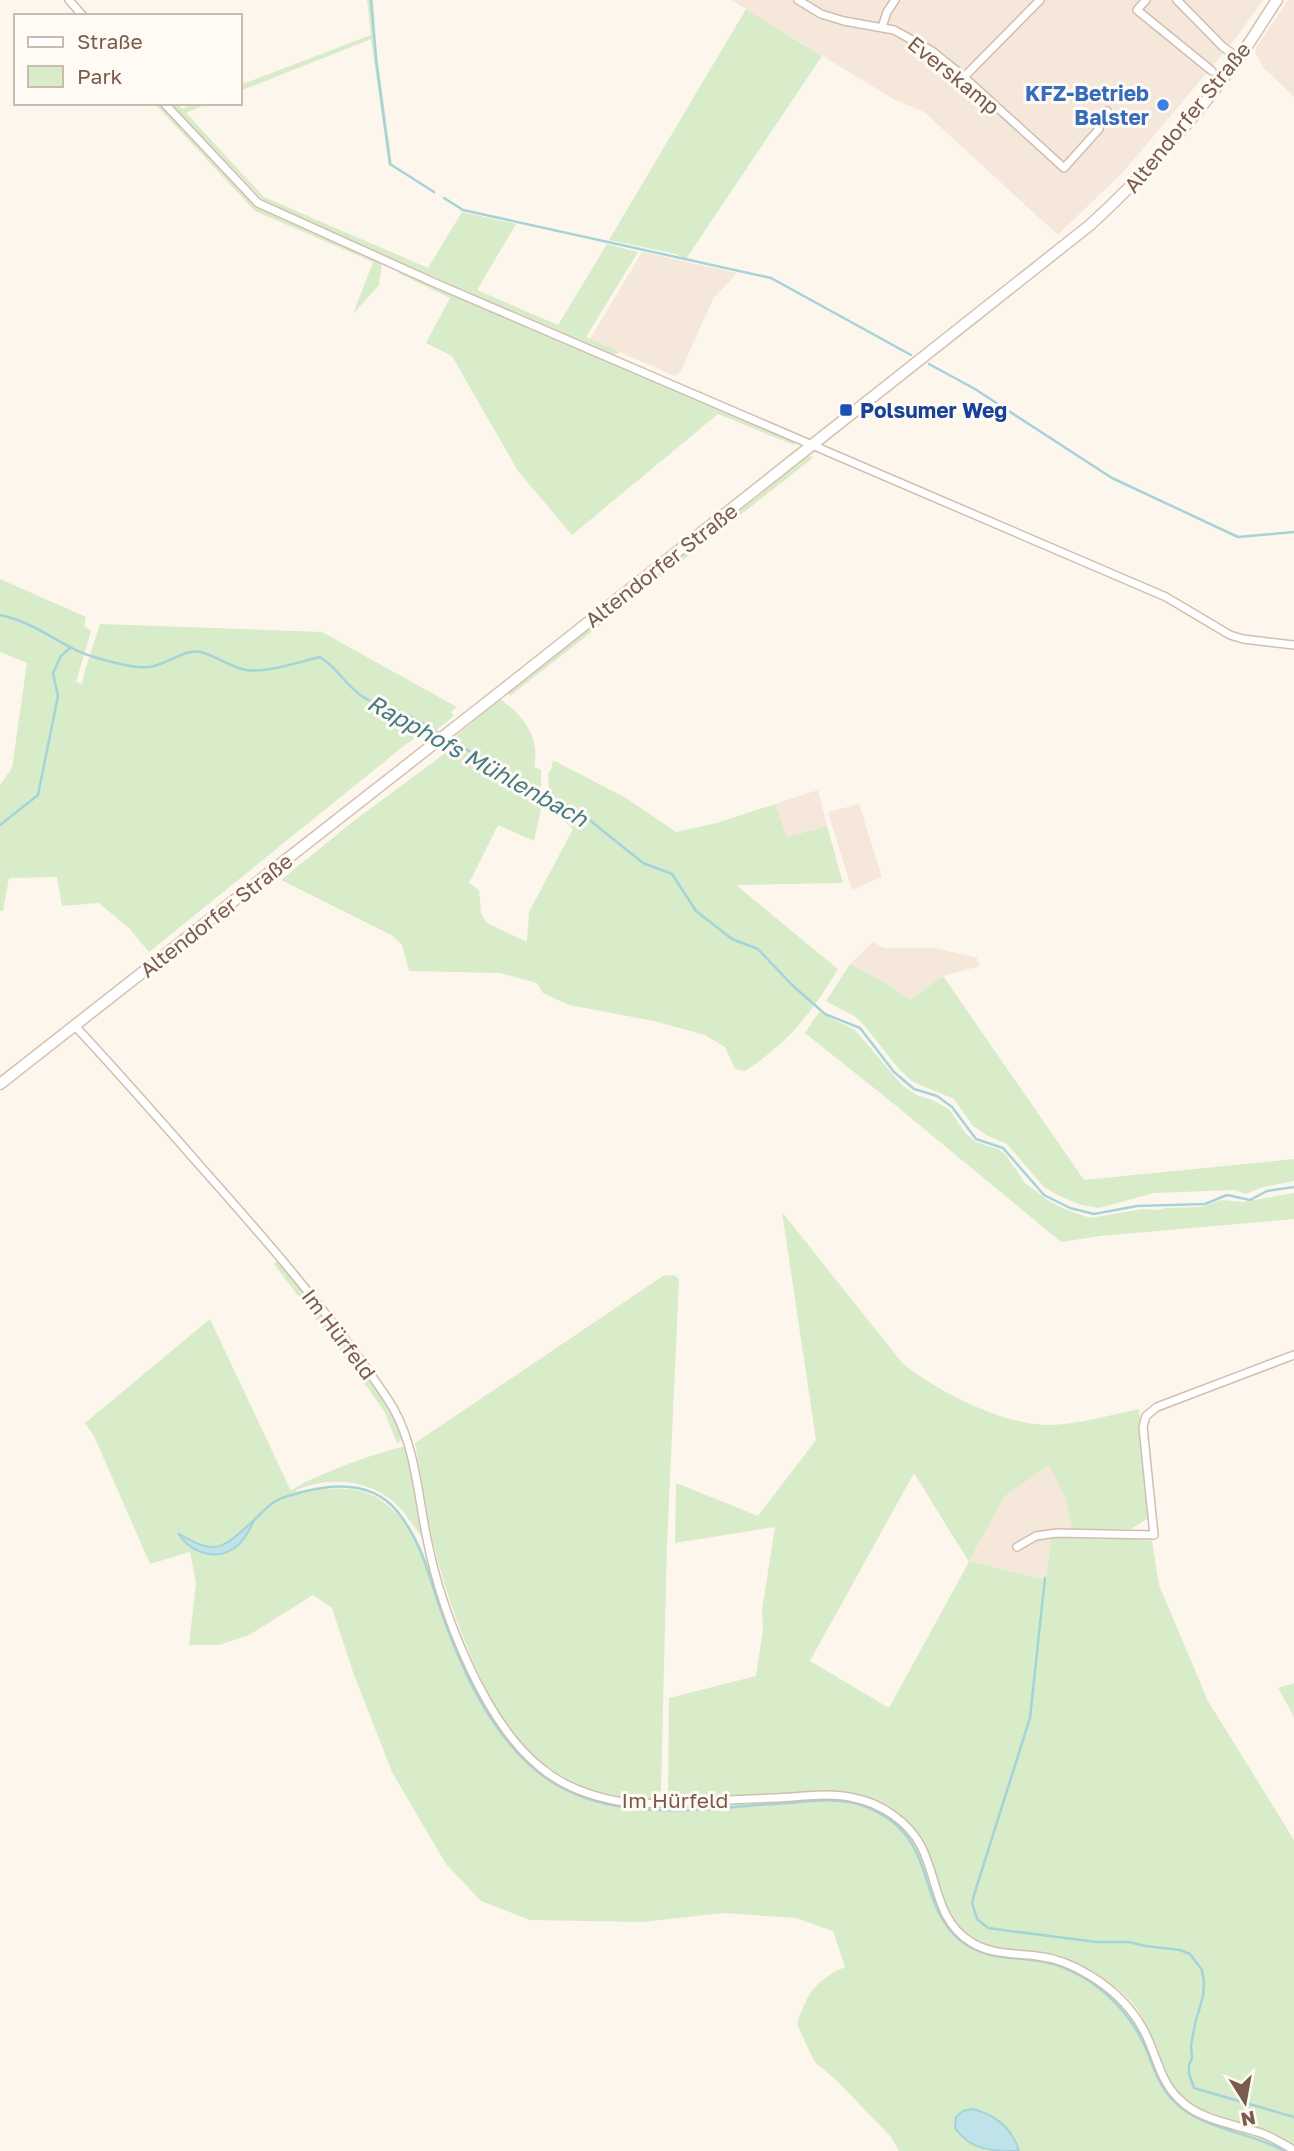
<svg xmlns="http://www.w3.org/2000/svg" width="1294" height="2151" font-family="'Golos Text',sans-serif">
<style>
.residential{fill:#f5e8da}
.green{fill:#d8ecc9;fill-rule:evenodd}
.water{fill:#bfe3e8;stroke:#a5d3da;stroke-width:2}
.lines{fill:none;stroke-linecap:round;stroke-linejoin:round}
.stream{stroke:#a5d3da;stroke-width:2.5}
.street-casing{stroke:#d1beb0;stroke-width:10}
.secondary-casing{stroke:#d6c0b0;stroke-width:13}
.street{stroke:#fff;stroke-width:7}
.secondary{stroke:#fff;stroke-width:10}
.shop-dot{fill:#3f7fe0;stroke:#fffaf3;stroke-width:2.5}
.transit-dot{fill:#1a4fb4;stroke:#fffaf3;stroke-width:2.5}
.labels{text-anchor:middle;dominant-baseline:central;stroke-width:6;stroke-linejoin:round;paint-order:stroke}
.street-label{font-size:21px;fill:#7a5c4d;stroke:#fffaf3}
.shop-label{font-size:21px;font-weight:bold;fill:#366cbe;stroke:#fffaf3;text-anchor:end}
.transit-label{font-size:21px;font-weight:bold;fill:#164399;stroke:#fffaf3;text-anchor:start}
.water-label{font-size:23px;font-style:italic;fill:#437c86;stroke:#fffaf3}
</style>
<rect width="100%" height="100%" fill="#fdf6ec"/>
<g class="residential">
<path d="M731,0H1263L1236,38L1125,170L1058,235L924,112L895,100Z"/>
<path d="M1288,0H1294V97L1263,67L1255,52L1257,46Z"/>
<path d="M642,252L737,273L713,299L681,370L675,376L590,339Z"/>
<path d="M818,790L827,826L787,837L775,804Z"/>
<path d="M859,804L882,877L852,890L828,812Z"/>
<path d="M873,942L884,948H935L977,958L980,966L943,976L910,1000L891,986L850,964Z"/>
<path d="M1049,1465L1065,1497L1073,1536L1051,1537L1046,1580L969,1561L1005,1496Z"/>
</g>
<g class="green">
<path d="M367,0H373L377,55L392,164L389,166L371,39L240,91V85L371,35Z"/>
<path d="M746,9L822,56L686,259L676,254L609,240Z"/>
<path d="M154,103H160L262,210L382,263L379,285L353,314L373,262L255,211Z"/>
<path d="M170,103H177L182,109L196,103H209L186,113L264,197L428,268L462,212L516,224L477,290L558,325L607,244L638,252L586,337L620,352L614,355L268,205Z"/>
<path d="M403,271L795,439L794,445L718,414L572,535L518,471L452,356L426,343L450,298L398,273Z"/>
<path d="M809,456L814,457L510,696L508,693Z"/>
<path d="M0,579L86,617L84,626L91,631L76,682L82,684L85,670L100,624L322,632L457,707L451,712L454,716L424,740L418,736L405,745L149,952L129,928L99,903L62,906L57,877L9,878L3,911H0V785L12,768L27,663L0,652Z"/>
<path d="M500,699C523,715 541,738 534,767L541,770V809L534,841L498,825L469,883L479,890L481,913L487,923L527,942L529,912L573,829L549,806L548,773L551,770L553,760L626,798L676,832L717,823L775,804L787,837L827,826L843,883L736,885L838,969C811,1014 789,1042 745,1071L735,1069L725,1047L705,1035L654,1021L569,1005L543,993L537,983L500,973L409,971L402,945L393,936L281,880L355,820L444,754L439,750Z"/>
<path d="M850,964L891,986L910,1000L943,976L1084,1180L1294,1159V1181L1263,1187L1246,1194L1234,1190L1154,1193L1099,1208L1081,1205L1060,1196L1045,1188L1007,1144L988,1136L973,1126L954,1099L913,1082L898,1068L864,1025L854,1016L826,1001Z"/>
<path d="M819,1012L855,1030L903,1086L917,1095L932,1100L949,1109L966,1134L976,1142L998,1149L1005,1154L1025,1183L1049,1201L1067,1210L1090,1218L1143,1209L1156,1210L1166,1208L1201,1207L1222,1200L1243,1202L1294,1193V1219L1100,1236L1061,1242L894,1104L805,1033Z"/>
<path d="M782,1212L903,1364C939,1392 1001,1424 1047,1425C1078,1425 1109,1415 1139,1409L1150,1517L1131,1529H1114L1115,1537L1152,1541L1159,1585L1208,1701L1294,1840V2145C1281,2138 1269,2132 1256,2127C1234,2120 1193,2113 1178,2095C1168,2083 1163,2066 1157,2052C1151,2038 1146,2022 1137,2009C1123,1988 1091,1970 1068,1960C1032,1944 989,1959 959,1928C944,1913 941,1895 935,1876C918,1818 889,1796 829,1792L681,1800L673,1799L668,1794L669,1698L756,1676L763,1630L762,1610L775,1527L675,1543L676,1483L758,1516L816,1440ZM1049,1465L1065,1497L1073,1535L1051,1537L1046,1580L969,1561L1005,1496ZM914,1473L969,1562L889,1708L810,1661Z"/>
<path d="M279,1260L381,1394L394,1415L403,1439L397,1443L384,1411L370,1391L274,1264Z"/>
<path d="M674,1275L679,1279L667,1543L661,1791L653,1800C606,1803 556,1784 524,1747C481,1699 447,1601 432,1538C425,1507 421,1475 415,1443L663,1276Z"/>
<path d="M210,1319L291,1491C308,1477 383,1450 407,1446L423,1538C413,1527 406,1513 395,1503C368,1479 327,1476 295,1491C325,1490 356,1482 382,1501C424,1531 429,1571 445,1615C456,1649 473,1680 490,1711C495,1720 500,1731 506,1739C528,1768 573,1794 608,1803C623,1807 639,1807 655,1808L830,1799L869,1806L882,1812L908,1832L922,1853L944,1918L967,1943L1057,1963L1081,1974L1108,1992L1129,2014L1142,2033L1163,2083L1174,2099L1193,2114L1246,2131L1290,2151H899L891,2137L836,2080L814,2061L797,2024C807,1994 815,1980 845,1967L833,1931L796,1918L724,1913L641,1922L530,1920L481,1901L446,1864L392,1772L353,1672L332,1608L313,1595L249,1635L219,1645H189L196,1583L190,1552L150,1564L94,1436L85,1423Z"/>
<path d="M1294,1683V1717L1278,1688Z"/>
</g>
<g class="water">
<path d="M255,1519C249,1530 243,1544 231,1550C212,1561 188,1550 178,1533C217,1557 222,1549 255,1519Z"/>
<path d="M973,2109C996,2115 1012,2128 1019,2151C992,2151 971,2151 955,2128L956,2117L963,2111Z"/>
</g>
<g class="lines">
<g class="stream">
<path d="M371,0L376,59L390,164L434,192"/>
<path d="M444,198L463,210L771,278L911,355"/>
<path d="M929,364L975,389L1112,478L1238,537L1294,532"/>
<path d="M0,615C39,623 61,648 97,658C112,662 135,669 150,667C168,664 183,649 201,652C216,656 230,667 246,670C267,673 299,662 320,657C337,667 346,686 363,697C375,705 387,706 399,711C414,717 428,727 442,735"/>
<path d="M448,739L495,766L530,790L577,810L643,863L672,874L696,911L732,939L758,949L792,985L825,1014L860,1028L894,1072L914,1089L937,1096L952,1107L976,1139L1003,1148L1044,1195L1070,1208L1094,1214L1137,1206L1205,1204L1227,1195L1250,1200L1267,1191L1294,1187"/>
<path d="M0,825L38,795L58,696L53,673L61,656L71,647"/>
<path d="M255,1519C262,1513 268,1505 276,1501C283,1496 294,1495 302,1492C336,1483 373,1482 397,1511C420,1539 428,1572 439,1605C459,1663 485,1724 530,1765C600,1830 704,1807 789,1803C813,1801 842,1797 864,1806C941,1835 913,1902 961,1941C989,1963 1022,1955 1054,1964C1066,1968 1080,1975 1091,1982C1116,2000 1135,2022 1147,2051C1154,2068 1159,2086 1172,2099C1200,2130 1249,2131 1284,2151"/>
<path d="M1045,1578L1030,1718L974,1895L972,1903L977,1919L988,1928L1096,1942H1129L1146,1946L1180,1950L1190,1954L1202,1970L1204,1982L1203,1996L1195,2024L1191,2046L1192,2058L1189,2065V2074L1194,2088L1294,2117"/>
</g>
<defs>
<g id="street">
<path d="M69,0L83,16"/>
<path d="M798,0L821,14L844,21L894,30L932,51L964,77L1064,168L1099,129L1096,122L1107,111"/>
<path d="M1146,0L1137,10L1212,71"/>
<path d="M1177,0L1223,47L1239,58"/>
<path d="M882,27L887,12L895,0"/>
<path d="M964,77L1040,0"/>
<path d="M164,103L258,203L435,283L1166,597L1230,635L1243,639L1294,645"/>
<path d="M75,1026C118,1072 160,1120 202,1168C267,1241 332,1316 387,1398C415,1439 417,1491 427,1539C441,1610 483,1721 540,1767C567,1790 602,1800 637,1804C683,1802 729,1800 775,1798C800,1797 829,1792 854,1798C880,1803 908,1821 921,1846C938,1879 936,1921 971,1942C991,1955 1015,1953 1037,1956C1056,1958 1075,1966 1091,1976C1112,1989 1131,2007 1143,2029C1156,2052 1159,2080 1179,2099C1199,2120 1234,2124 1261,2133C1272,2137 1283,2144 1294,2150"/>
<path d="M1017,1547L1036,1536L1057,1533L1154,1535L1143,1427L1146,1416L1157,1407L1294,1355"/>
</g>
<path id="secondary" d="M0,1084L500,692L1090,225C1145,175 1194,119 1238,59C1252,40 1264,19 1277,0"/>
</defs>
<use href="#street" class="street-casing"/>
<use href="#secondary" class="secondary-casing"/>
<use href="#street" class="street"/>
<use href="#secondary" class="secondary"/>
</g>
<circle class="shop-dot" cx="1163" cy="105" r="7"/>
<rect class="transit-dot" x="839" y="403" width="14" height="14" rx="3.5"/>
<g class="labels">
<g class="street-label">
<text transform="translate(954 75) rotate(39)">Everskamp</text>
<text transform="translate(1187 117) rotate(-51)">Altendorfer Straße</text>
<text transform="translate(661 565) rotate(-38)">Altendorfer Straße</text>
<text transform="translate(216 915) rotate(-38)">Altendorfer Straße</text>
<text transform="translate(339 1334) rotate(53)">Im Hürfeld</text>
<text x="675" y="1800">Im Hürfeld</text>
</g>
<g class="shop-label">
<text x="1149" y="93">KFZ-Betrieb<tspan x="1149" dy="24">Balster</tspan></text>
</g>
<g class="transit-label">
<text x="860" y="410">Polsumer Weg</text>
</g>
<g class="water-label">
<text transform="translate(478 760) rotate(29)">Rapphofs Mühlenbach</text>
</g>
</g>
<rect x="14" y="14" width="228" height="91" fill="#fffaf3" stroke="#cabbb1" stroke-width="2"/>
<rect x="28" y="37" width="35" height="10" fill="#ffffff" stroke="#cabbb1" stroke-width="2"/>
<text x="77" y="49" font-size="21" fill="#7a5c4d">Straße</text>
<rect x="28" y="66" width="35" height="21" fill="#d8ecc9" stroke="#cabbb1" stroke-width="2"/>
<text x="77" y="84" font-size="21" fill="#7a5c4d">Park</text>
<g transform="translate(1245 2102) rotate(169)" stroke="#fffaf3" stroke-width="5" paint-order="stroke">
<path d="M0-5L12 26L0 18L-12 26Z" fill="#7a5c4d"/>
<text y="-10" font-size="19" font-weight="bold" text-anchor="middle" fill="#7a5c4d">N</text>
</g>
</svg>
